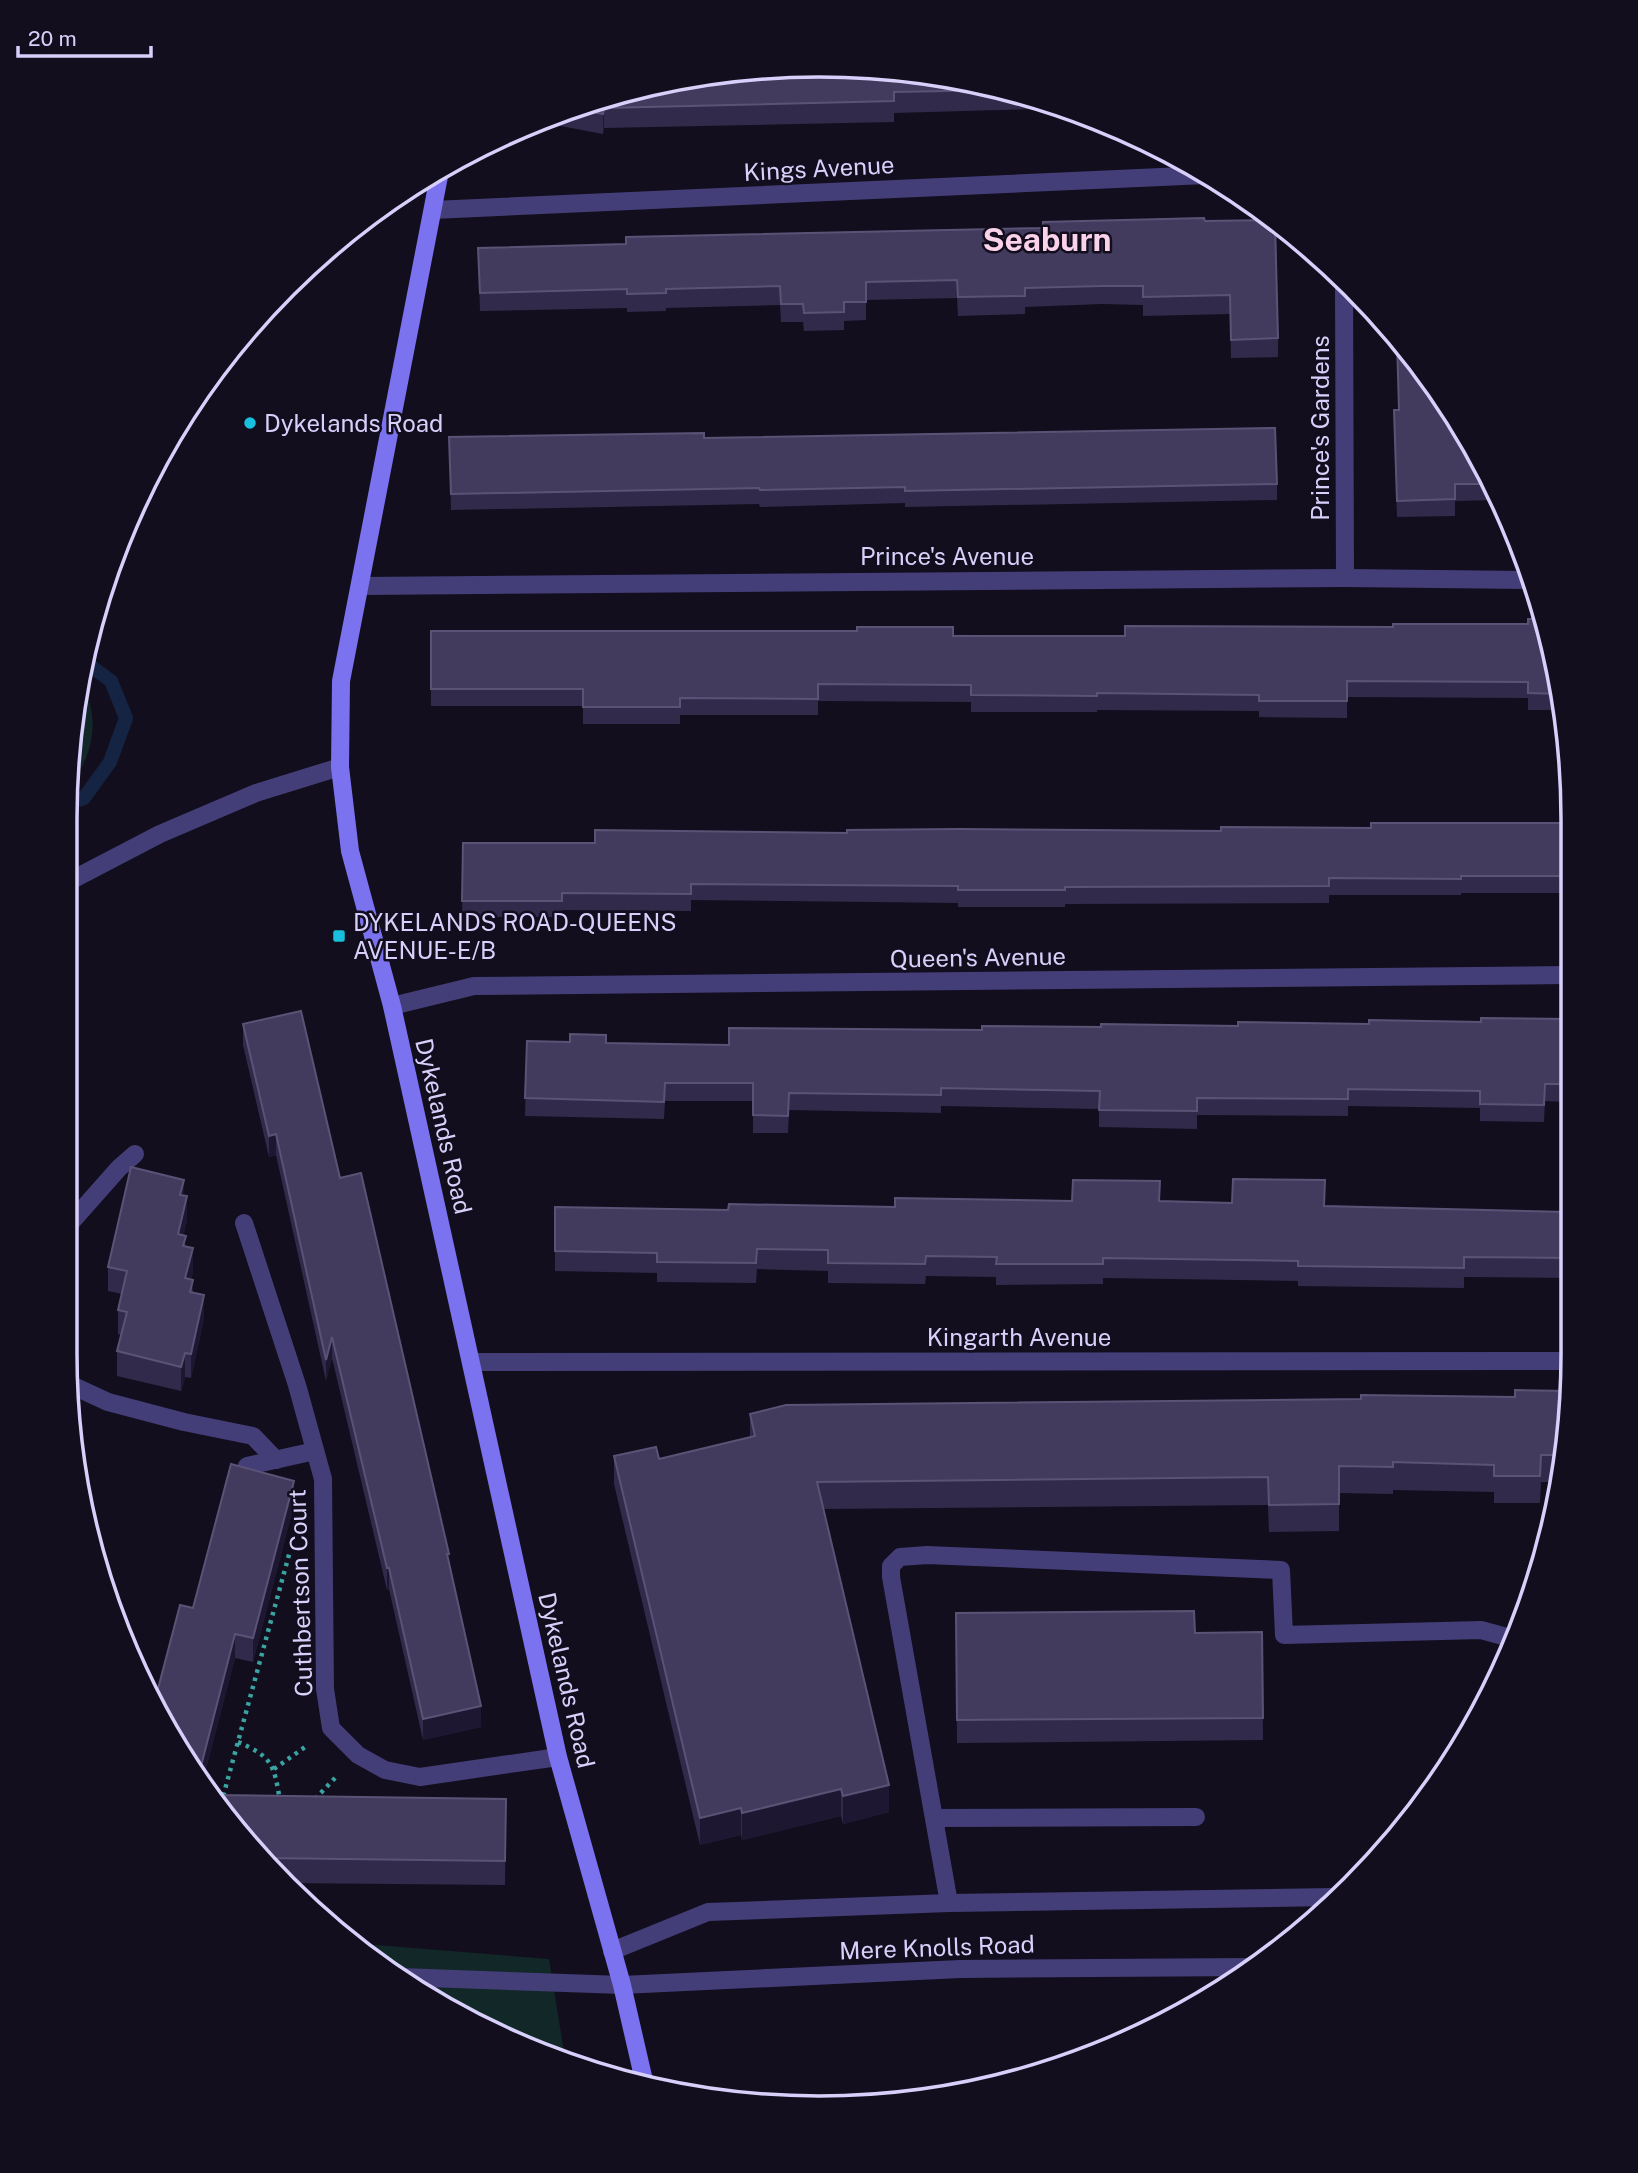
<svg xmlns="http://www.w3.org/2000/svg" width="1638" height="2173" font-family="'Public Sans',sans-serif">
<style>
.green{fill:#122727}
.lines{fill:none;stroke-linecap:round;stroke-linejoin:round}
.stream{stroke:#142442;stroke-width:14}
.path{stroke:#3aa4a3;stroke-width:4.5;stroke-dasharray:3.5 5;stroke-linecap:butt}
.lane{stroke:#443e78;stroke-width:18}
.street{stroke:#443e78;stroke-width:18}
.secondary{stroke:#7b72f0;stroke-width:18}
.wall{fill:#312a4a}
.shaded-wall{fill:#1d1731}
.building{fill:#433b5d;stroke:#5a5376;stroke-width:2}
.poi-dot{fill:#18c0de;stroke:#120e1e;stroke-width:2.5}
.labels{text-anchor:middle;dominant-baseline:central;stroke-width:5;stroke-linejoin:round;paint-order:stroke}
.street-label{font-size:24px;fill:#d7d0fa;stroke:#120e1e}
.poi-label{font-size:24px;fill:#d7d0fa;stroke:#120e1e;text-anchor:start}
.district-label{font-size:32px;font-weight:bold;fill:#fad2e9;stroke:#120e1e}
.rim{fill:none;stroke:#d7d0fa;stroke-width:3.5}
</style>
<rect width="100%" height="100%" fill="#120e1e"/>
<g class="green">
<path d="M81,683C97,709 96,742 81,768C76,775 74,781 66,784V770Z"/>
<path d="M350,1943L549,1959L565,2058L485,2030L360,1953Z"/>
</g>
<g class="lines">
<path class="stream" d="M66,804L84,798L110,762L126,718L111,681L84,661"/>
<g class="path">
<path d="M238,1742C273,1757 274,1765 280,1801"/>
<path d="M274,1769L305,1747"/>
<path d="M315,1799L336,1777"/>
<path d="M221,1804L290,1551"/>
</g>
<g class="lane">
<path d="M65,1229L119,1168L135,1154"/>
<path d="M69,1384L108,1402L184,1422L253,1436L276,1460"/>
<path d="M934,1818L1196,1817"/>
<path d="M949,1903L1334,1897"/>
<path d="M612,1951L708,1912L949,1903L891,1577V1566L900,1557L927,1555L1281,1570L1284,1635L1481,1630L1514,1639"/>
<path d="M400,1977L622,1985"/>
</g>
<g class="street">
<path d="M433,210L1206,175"/>
<path d="M1344,278L1345,578"/>
<path d="M361,586L1345,578L1534,580"/>
<path d="M66,883L160,834L256,793L340,767"/>
<path d="M392,1006L474,986L1567,975"/>
<path d="M244,1223L297,1385L323,1479L325,1689L331,1728L358,1755L385,1770L420,1777L558,1757"/>
<path d="M472,1362L1567,1361"/>
<path d="M247,1466L315,1451"/>
<path d="M622,1985L960,1969L1254,1967"/>
</g>
<path class="secondary" d="M440,171L341,681L340,767L350,851L392,1006L558,1757L622,1985L645,2085"/>
</g>
<g class="wall">
<path d="M671,79H966L1042,102H1034V109L894,113V122L604,128L603,134L534,121Z"/>
<path d="M1205,221L1278,338V357L1231,358L1230,314L1143,316V305L1102,304L1025,307V314L958,316L957,298L866,300V320L844,321V330L804,331L803,322H781L780,305L666,308V311L627,312V308L480,311L478,248L626,244Z"/>
<path d="M1446,400L1495,500L1455,501V516L1397,517L1394,426L1398,410Z"/>
<path d="M449,437L704,438L1277,484V500L905,507V503L760,507L759,504L451,510Z"/>
<path d="M1543,619L1564,710H1528V698L1347,697V718L1259,717V711L1097,710V712H971V702L818,701V715H680V724H583V706H431V631L1125,636L1393,627L1528,624Z"/>
<path d="M1567,823V893H1461V895H1329V903L1065,904V907H958V903L691,900V911L562,910V917H462L463,843H595L847,833L1221,831Z"/>
<path d="M1567,1019V1102L1545,1101L1544,1122L1480,1121V1108L1348,1106V1116L1197,1115V1129L1099,1127V1109L941,1106V1113L789,1110L788,1133H753V1101H665L664,1119L525,1116L527,1041L729,1045L982,1030L1101,1027L1481,1022Z"/>
<path d="M243,1024L340,1178L449,1564L481,1727L423,1740L389,1589L387,1590L332,1358L326,1381L276,1155L269,1157L243,1045Z"/>
<path d="M184,1195L187,1220L183,1236L193,1272L191,1279L193,1292L204,1319L191,1378L185,1377L181,1391L117,1376V1351L121,1335L118,1334V1310L122,1294L108,1291V1267Z"/>
<path d="M1160,1201L1567,1212V1278L1464,1277V1288L1298,1286V1281L1103,1278V1284L996,1285V1277L926,1276L925,1284L828,1283V1271L757,1269L756,1283L657,1282V1273L555,1271V1207L728,1210Z"/>
<path d="M750,1414L1567,1452L1560,1482H1541L1540,1503H1494V1492L1393,1490V1494L1339,1493V1531L1269,1532L1268,1505L823,1509L889,1812L843,1824L841,1816L742,1840L741,1835L700,1845L614,1484V1456L659,1459L750,1437Z"/>
<path d="M294,1505L253,1662L235,1658L203,1780L166,1731L193,1608Z"/>
<path d="M956,1613L1195,1633L1262,1632L1263,1740L957,1743Z"/>
<path d="M215,1795L506,1799L505,1885L282,1883Z"/>
</g>
<g class="shaded-wall">
<path d="M604,108V128L603,134V114Z"/>
<path d="M276,1134V1155L269,1157V1136Z"/>
<path d="M184,1180V1204L180,1195Z"/>
<path d="M187,1196V1220L178,1258V1234Z"/>
<path d="M193,1248V1272L185,1302V1278Z"/>
<path d="M204,1295V1319L191,1378V1354Z"/>
<path d="M332,1337V1358L326,1381V1360Z"/>
<path d="M185,1353V1377L181,1391V1367Z"/>
<path d="M294,1481V1505L253,1662V1638Z"/>
<path d="M387,1568H389V1589L387,1590Z"/>
<path d="M235,1634V1658L203,1780L199,1774Z"/>
<path d="M481,1706V1727L423,1740V1719Z"/>
<path d="M889,1785V1812L843,1824V1796Z"/>
<path d="M841,1789V1816L742,1840V1813Z"/>
<path d="M741,1808V1835L700,1845V1818Z"/>
</g>
<g class="building">
<path d="M819,65L966,79L1000,90L894,92V101L604,108L603,114L575,108L671,79Z"/>
<path d="M1204,218L1205,221L1272,220L1275,222L1278,338L1231,340L1230,295L1143,297V286H1102L1025,288V296L958,297L957,280L866,282V302H844V312L804,313L803,304H781L780,286L666,289V293L627,294V289L480,293L478,248L626,244V237L1043,228V222Z"/>
<path d="M1397,340L1446,400L1487,484H1455V499L1397,501L1394,410H1399Z"/>
<path d="M1275,428L1277,484L905,491V487L760,490L759,488L451,494L449,437L704,433V438Z"/>
<path d="M1528,619H1543L1560,694L1528,693V682L1347,681V701H1259V695L1097,693V696L971,695V685L818,684V699L680,698V707H583V689H431V631H857V627H953V636H1125V626L1393,627V624H1528Z"/>
<path d="M1371,823H1567V876H1461V879L1329,878V886L1065,887V890H958V886L691,884V894L562,893V901H462L463,843H595V830L847,833V830L959,829L1221,831V827L1371,828Z"/>
<path d="M301,1011L340,1178L361,1173L449,1554H447L481,1706L423,1719L389,1568H387L332,1337L326,1360L276,1134L269,1136L243,1024Z"/>
<path d="M1481,1018L1567,1019V1084H1545L1544,1105L1480,1104V1091L1348,1089V1099L1197,1098V1111L1099,1110L1100,1091L941,1088V1095L789,1093L788,1116L753,1115V1083H665L664,1102L525,1098L527,1041L570,1042V1034L606,1035V1043L729,1045V1028L982,1030V1026L1101,1027V1024L1238,1026V1022L1369,1024V1020L1481,1022Z"/>
<path d="M131,1167L184,1180L180,1195L187,1196L178,1234L186,1236L183,1246L193,1248L185,1278L193,1280L190,1292L204,1295L191,1354L185,1353L181,1367L117,1351L127,1312L118,1310L127,1271L108,1267Z"/>
<path d="M1233,1179L1325,1180L1324,1206L1567,1212V1258L1464,1257V1268L1298,1266V1261L1103,1258V1264H996L997,1257L926,1256L925,1264L828,1263V1250L757,1249L756,1263L657,1262V1253L555,1251V1207L728,1210L729,1204L895,1207V1198L1072,1201L1073,1180L1160,1181L1159,1201L1232,1203Z"/>
<path d="M1515,1390L1567,1391L1566,1455H1541L1540,1476H1494V1465L1393,1462V1467L1339,1466V1504L1269,1505L1268,1477L817,1482L889,1785L843,1796L841,1789L742,1813L741,1808L700,1818L614,1456L656,1447L659,1459L755,1436L750,1414L786,1405L1361,1399V1395L1515,1397Z"/>
<path d="M231,1464L294,1481L253,1638L235,1634L199,1774L166,1731L154,1704L180,1605L193,1608Z"/>
<path d="M1194,1611L1195,1633L1262,1632L1263,1718L957,1720L956,1613Z"/>
<path d="M215,1795L506,1799L505,1861L263,1858Z"/>
</g>
<g class="poi-dot">
<circle cx="250" cy="423" r="7"/>
<rect x="332" y="929" width="14" height="14" rx="3.5"/>
</g>
<g class="labels">
<g class="street-label">
<text transform="translate(819 168) rotate(-3)">Kings Avenue</text>
<text transform="translate(1320 428) rotate(-90)">Prince's Gardens</text>
<text x="947" y="556">Prince's Avenue</text>
<text transform="translate(978 957) rotate(-1)">Queen's Avenue</text>
<text transform="translate(444 1126) rotate(77)">Dykelands Road</text>
<text x="1019" y="1337">Kingarth Avenue</text>
<text transform="translate(300 1593) rotate(-92)">Cuthbertson Court</text>
<text transform="translate(567 1680) rotate(77)">Dykelands Road</text>
<text transform="translate(937 1947) rotate(-2)">Mere Knolls Road</text>
</g>
<g class="poi-label">
<text x="264" y="423">Dykelands Road</text>
<text x="353" y="922">DYKELANDS ROAD-QUEENS<tspan x="353" dy="28">AVENUE-E/B</tspan></text>
</g>
<g class="district-label">
<text x="1047" y="239">Seaburn</text>
</g>
</g>
<path d="M0 0H1638V2173H0ZM819 77H819A742 742 0 0 1 1561 819V1354A742 742 0 0 1 819 2096H819A742 742 0 0 1 77 1354V819A742 742 0 0 1 819 77Z" fill="#120e1e" fill-rule="evenodd"/>
<path class="rim" d="M819 77H819A742 742 0 0 1 1561 819V1354A742 742 0 0 1 819 2096H819A742 742 0 0 1 77 1354V819A742 742 0 0 1 819 77Z"/>
<path d="M18 46v10h133v-10" fill="none" stroke="#d7d0fa" stroke-width="3.5"/>
<text x="28" y="46" font-size="21" fill="#d7d0fa" stroke="#120e1e" stroke-width="5" paint-order="stroke">20 m</text>
</svg>
